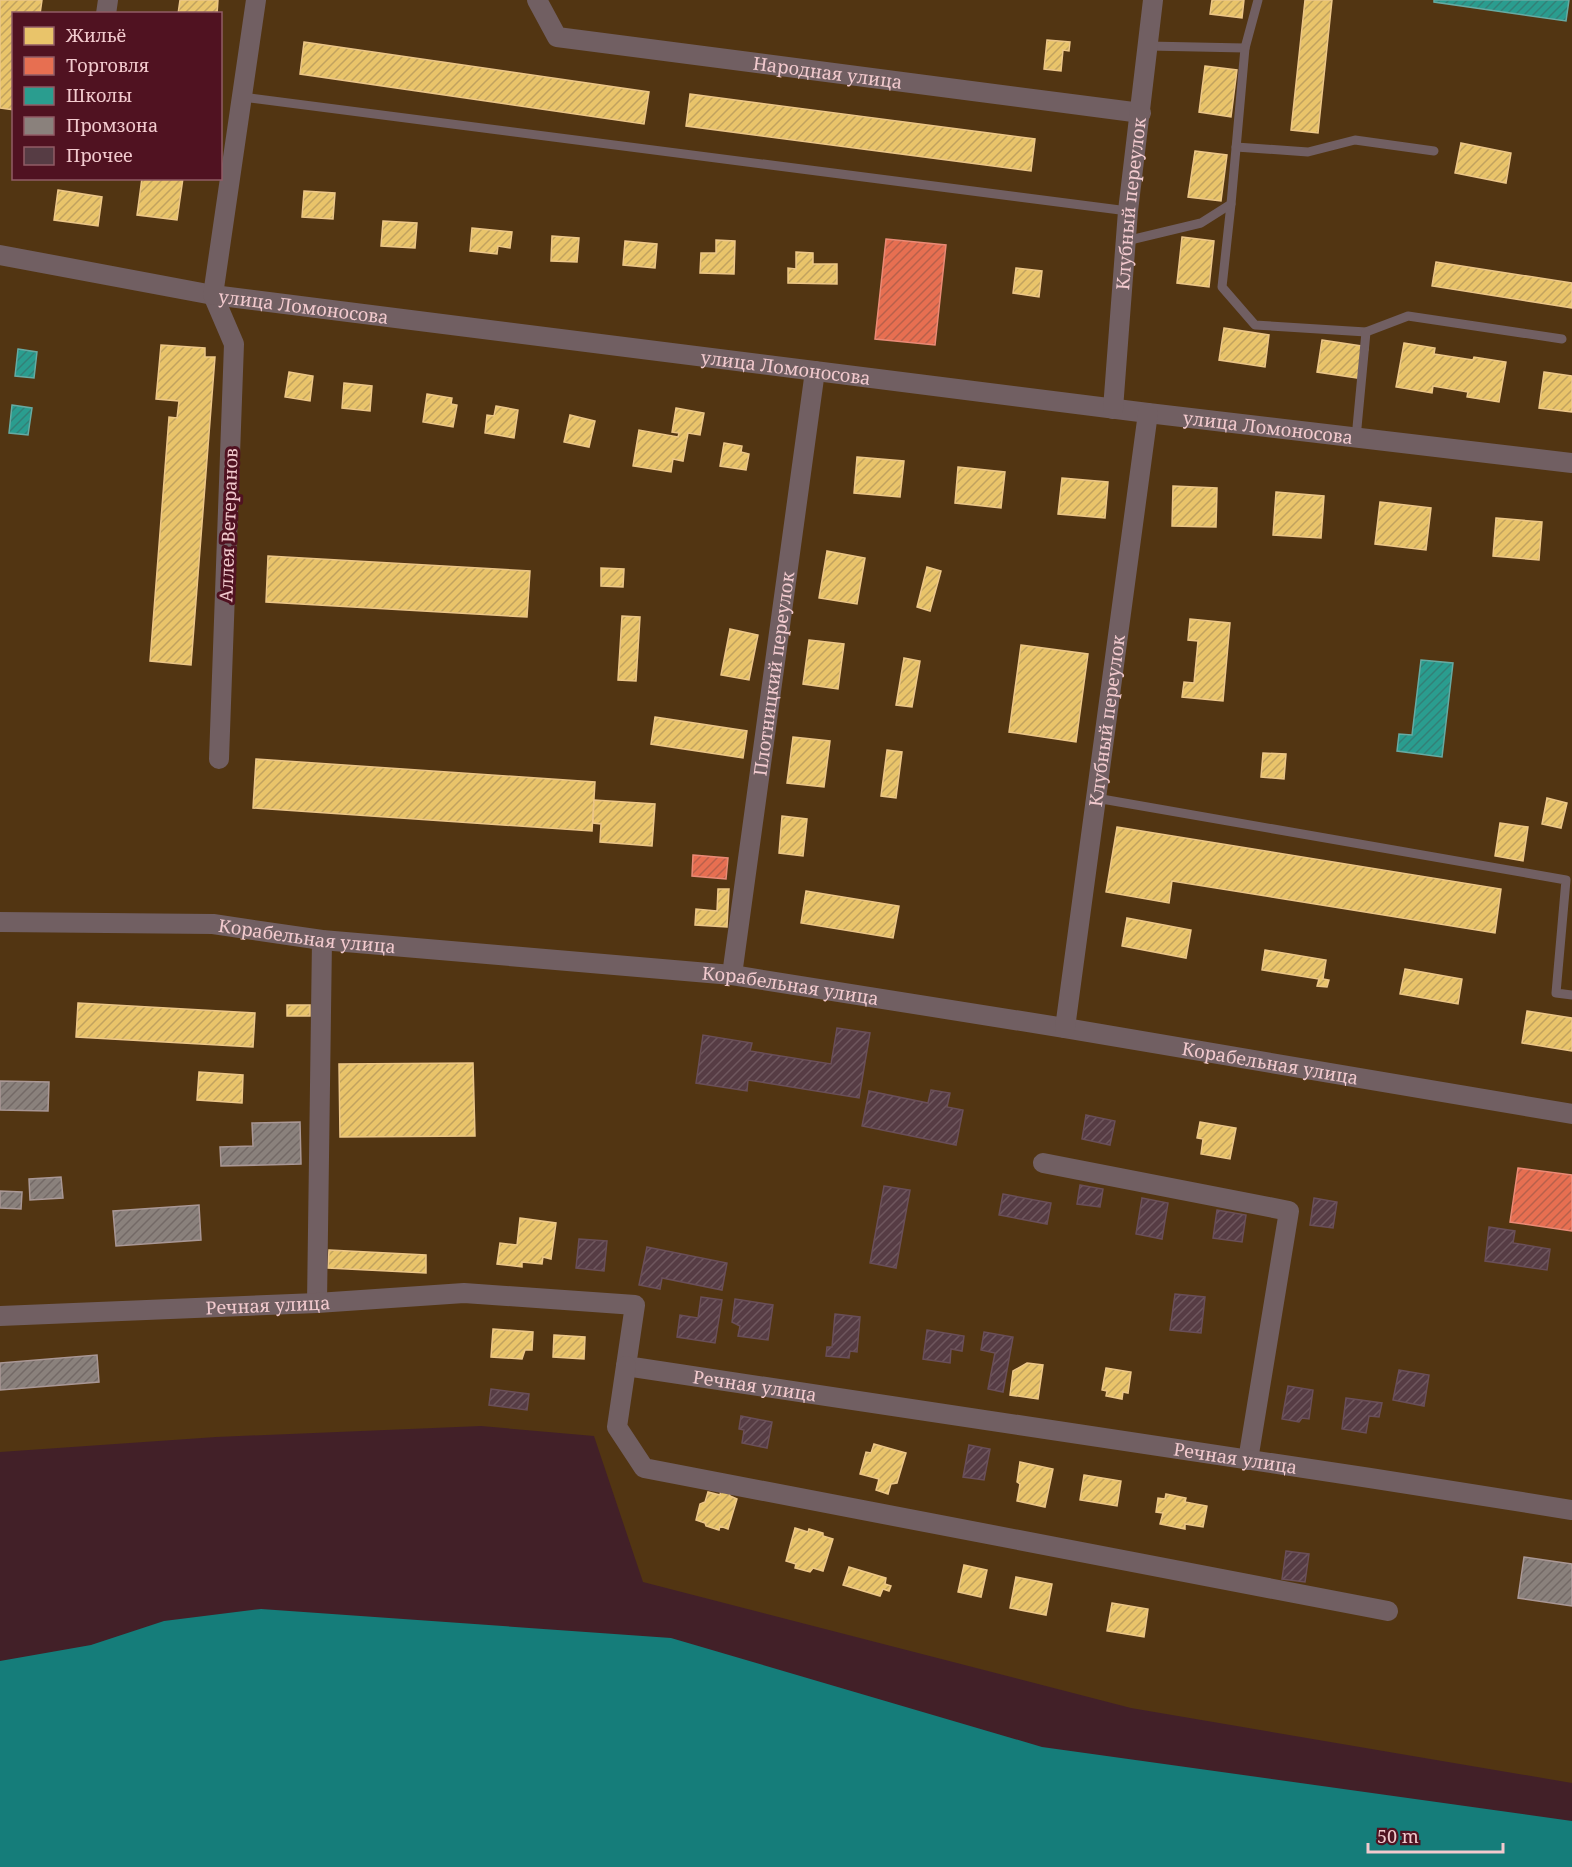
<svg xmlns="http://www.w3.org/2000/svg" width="1572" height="1867" font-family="'Noto Serif',serif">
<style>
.garden{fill:#523512;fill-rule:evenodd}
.water{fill:#157d7a}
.homes{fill:url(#homes-hatch);stroke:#ecc688;stroke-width:1.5}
.shops{fill:url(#shops-hatch);stroke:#ea8a76;stroke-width:1.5}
.schools{fill:url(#schools-hatch);stroke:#66aaa2;stroke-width:1.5}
.industry{fill:url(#industry-hatch);stroke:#a99795;stroke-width:1.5}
.building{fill:url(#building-hatch);stroke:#6a4f58;stroke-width:1.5}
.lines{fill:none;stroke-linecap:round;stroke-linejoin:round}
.lane{stroke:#715f62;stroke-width:9}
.street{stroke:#715f62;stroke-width:20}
.labels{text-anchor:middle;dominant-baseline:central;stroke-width:6;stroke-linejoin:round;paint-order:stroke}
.street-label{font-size:18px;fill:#f2cace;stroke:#501221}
</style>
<defs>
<pattern id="homes-hatch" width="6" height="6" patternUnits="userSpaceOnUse" patternTransform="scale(1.5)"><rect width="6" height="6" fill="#e9c46a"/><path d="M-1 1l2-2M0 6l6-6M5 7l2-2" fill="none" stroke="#c1a25f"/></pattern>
<pattern id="shops-hatch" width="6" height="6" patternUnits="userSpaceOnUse" patternTransform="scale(1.5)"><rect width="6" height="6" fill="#e76f51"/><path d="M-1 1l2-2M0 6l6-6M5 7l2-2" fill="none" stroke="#b8604b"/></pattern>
<pattern id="schools-hatch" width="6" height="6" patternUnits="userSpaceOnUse" patternTransform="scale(1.5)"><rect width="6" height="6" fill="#2a9d8f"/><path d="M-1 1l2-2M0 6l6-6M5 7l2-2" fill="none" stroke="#338077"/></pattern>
<pattern id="industry-hatch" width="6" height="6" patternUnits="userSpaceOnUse" patternTransform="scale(1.5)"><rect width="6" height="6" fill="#8a817c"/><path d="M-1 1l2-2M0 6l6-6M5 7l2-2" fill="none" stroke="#736966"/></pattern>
<pattern id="building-hatch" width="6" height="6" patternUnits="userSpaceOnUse" patternTransform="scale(1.5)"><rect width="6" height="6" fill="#563c44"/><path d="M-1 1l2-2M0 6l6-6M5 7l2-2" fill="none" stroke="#6f575e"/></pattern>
</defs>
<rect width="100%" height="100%" fill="#422028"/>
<path class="garden" d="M0,0H1572V1783L1131,1708L643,1582L594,1436L481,1426L216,1437L0,1452ZM14,14H220V178H14Z"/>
<path class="water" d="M261,1609L671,1638L1042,1747L1572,1821V1867H0V1661L91,1645L164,1621Z"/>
<g class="homes">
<path d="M0,0H42L40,14H14V110L0,108Z"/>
<path d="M180,0H218L217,14H178Z"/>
<path d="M1212,0H1244L1242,18L1210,14Z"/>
<path d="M1305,0H1332L1318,133L1291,130Z"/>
<path d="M1047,40L1070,42L1069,51L1063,50L1061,71L1044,69Z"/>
<path d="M304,42L649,92L644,124L300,74Z"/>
<path d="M1205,66L1237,70L1231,117L1199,112Z"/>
<path d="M690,94L1035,139L1031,171L686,126Z"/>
<path d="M1461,143L1511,153L1506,183L1455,173Z"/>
<path d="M1195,151L1227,155L1221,201L1188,197Z"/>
<path d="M142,178H183L177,220L137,215Z"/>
<path d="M58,190L102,197L98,226L54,220Z"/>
<path d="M304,191L335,193L333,219L302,217Z"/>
<path d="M383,221L417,223L415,248L381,246Z"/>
<path d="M472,228L512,232L510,248L498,246L497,254L470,251Z"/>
<path d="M552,236L579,238L577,262L551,261Z"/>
<path d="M1182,237L1214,241L1209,287L1177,283Z"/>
<path d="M716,240L735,241L734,274L700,273L701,253H716Z"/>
<path d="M625,241L657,244L655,268L623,265Z"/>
<path d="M796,252L813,253V264H837V284L788,283V268L796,269Z"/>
<path d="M1436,262L1572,283V308L1432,286Z"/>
<path d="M1016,268L1042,271L1039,297L1013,293Z"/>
<path d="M1224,328L1269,335L1265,367L1219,360Z"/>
<path d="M1322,340L1368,347L1363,379L1317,372Z"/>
<path d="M1404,343L1435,348L1434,354L1473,360L1474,357L1506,362L1499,402L1467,397L1468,392L1433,386L1432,393L1396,387Z"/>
<path d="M161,345L205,348V357H215L191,665L150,661L169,417L177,418L179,401L156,399Z"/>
<path d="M289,372L313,376L310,401L285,397Z"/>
<path d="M1544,372L1572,376V412L1539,408Z"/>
<path d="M344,383L372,386L370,411L342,408Z"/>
<path d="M427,394L452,398L451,404L457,405L453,427L423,422Z"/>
<path d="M496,406L518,410L514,438L485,433L487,415L494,416Z"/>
<path d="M676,408L704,413L700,435L688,433L683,461L673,459L671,472L633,466L639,430L678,437L679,433L672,432Z"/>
<path d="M570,415L595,421L589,447L564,442Z"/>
<path d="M724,443L742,446L741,452L749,454L746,470L720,466Z"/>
<path d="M857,457L904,461L900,497L854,493Z"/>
<path d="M958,467L1005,472L1001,508L955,503Z"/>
<path d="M1062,478L1108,482L1105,518L1058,514Z"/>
<path d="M1173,486L1217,488L1216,527L1172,526Z"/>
<path d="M1276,492L1324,496L1321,538L1273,535Z"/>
<path d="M1380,502L1431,508L1426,550L1375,544Z"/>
<path d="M1496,518L1542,522L1539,560L1493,556Z"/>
<path d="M827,551L865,558L857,604L819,598Z"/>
<path d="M268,556L530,571L527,617L266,602Z"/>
<path d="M927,567L941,571L930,611L917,607Z"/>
<path d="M601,568L624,569L623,587L601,586Z"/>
<path d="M622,616L640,617L636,681L618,680Z"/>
<path d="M1190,619L1230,623L1223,701L1182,697L1184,682L1194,683L1198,641L1188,640Z"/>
<path d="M730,629L758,635L749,680L721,675Z"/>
<path d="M809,640L844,644L838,689L803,684Z"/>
<path d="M1021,645L1088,654L1076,742L1009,732Z"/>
<path d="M904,658L920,661L912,707L896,705Z"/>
<path d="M655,717L747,731L743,758L651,744Z"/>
<path d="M793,737L830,741L824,787L787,783Z"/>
<path d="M887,750L902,752L896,798L881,796Z"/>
<path d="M1263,753L1286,754L1284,779L1261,777Z"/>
<path d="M256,759L595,782L592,831L253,808Z"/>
<path d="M1547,798L1567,803L1561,828L1542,824Z"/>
<path d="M594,800L655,804L652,846L600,842L601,824L593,823Z"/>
<path d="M782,816L807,819L803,856L779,853Z"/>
<path d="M1500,823L1528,827L1523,861L1495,856Z"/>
<path d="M1117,827L1501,889L1495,933L1172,881L1169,903L1106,892Z"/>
<path d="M718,889H729L727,927L695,925L696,909L717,911Z"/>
<path d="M806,891L899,906L893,938L801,923Z"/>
<path d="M1127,918L1191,930L1186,958L1122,946Z"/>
<path d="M1265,950L1326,960L1323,979L1329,980L1327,987L1317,986L1319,979L1262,970Z"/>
<path d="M1405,969L1462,979L1458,1004L1400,994Z"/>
<path d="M78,1003L255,1013L253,1047L76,1037Z"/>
<rect x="287" y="1005" width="23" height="11"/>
<path d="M1527,1011L1572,1018V1051L1522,1043Z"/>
<path d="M473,1063L475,1136L340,1137L339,1064Z"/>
<path d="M199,1072L243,1075L242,1103L197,1100Z"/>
<path d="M1200,1122L1236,1128L1230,1159L1201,1154L1203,1139L1197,1138Z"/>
<path d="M520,1218L556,1223L551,1259L543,1257L542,1264L522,1262V1267L497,1264L500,1243L517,1245Z"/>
<path d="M329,1250L426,1255V1273L328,1268Z"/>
<path d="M493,1329L533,1332L532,1350H525L522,1359L491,1357Z"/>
<path d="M554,1335L585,1337L584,1359L553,1357Z"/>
<path d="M1027,1363L1043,1365L1038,1399L1010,1395L1013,1371Z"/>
<path d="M1106,1368L1131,1372L1128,1393L1123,1392L1122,1399L1106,1396L1107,1391L1102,1390Z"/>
<path d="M874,1444L906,1453L897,1483L891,1484L888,1494L876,1490L879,1479L860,1474L866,1452L871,1453Z"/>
<path d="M1020,1462L1053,1469L1045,1507L1017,1501L1020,1484L1017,1482Z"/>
<path d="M1084,1475L1121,1481L1117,1506L1080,1500Z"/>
<path d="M721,1490L729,1492L730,1496L737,1499L728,1529L720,1526L719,1530L706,1526L705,1523L696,1520L700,1504L705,1502L708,1492L720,1495Z"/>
<path d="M1166,1494L1186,1498L1185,1502L1207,1506L1203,1527L1185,1524V1529L1160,1524L1163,1513L1156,1512L1158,1498L1165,1499Z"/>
<path d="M795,1528L808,1532L809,1529L823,1533V1536L833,1539L823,1571L813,1568L810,1572L795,1568L796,1564L786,1561Z"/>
<path d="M964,1565L987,1570L981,1597L958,1592Z"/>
<path d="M849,1567L886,1578L885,1584L891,1586L889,1591L883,1589L880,1596L843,1585Z"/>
<path d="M1016,1577L1052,1584L1046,1615L1010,1608Z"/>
<path d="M1112,1603L1148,1609L1144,1637L1107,1631Z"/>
</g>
<g class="shops">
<path d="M886,239L946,245L935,345L875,339Z"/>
<path d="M693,855L728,858L726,879L692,876Z"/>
<path d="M1518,1168L1572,1175V1231L1510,1222Z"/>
</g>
<g class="schools">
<path d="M1434,0H1569L1566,21L1434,2Z"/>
<path d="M18,349L37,352L34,378L15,376Z"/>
<path d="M12,405L32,408L28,435L9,433Z"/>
<path d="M1421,660L1453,663L1442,757L1397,751L1399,734L1412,735Z"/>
</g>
<g class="industry">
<path d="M0,1081L49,1082L48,1111L0,1110Z"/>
<path d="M300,1122L301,1164L221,1166L220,1147L253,1146L252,1123Z"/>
<path d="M61,1177L63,1198L30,1200L29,1179Z"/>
<path d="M0,1191L22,1192L21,1209L0,1208Z"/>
<path d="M199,1205L201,1240L116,1246L113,1211Z"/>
<path d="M97,1355L99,1382L0,1390V1363Z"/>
<path d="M1524,1557L1572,1564V1606L1518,1598Z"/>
</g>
<g class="building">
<path d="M837,1028L870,1033L859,1098L748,1080L747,1091L696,1083L703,1035L752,1043L750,1051L831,1064Z"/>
<path d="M931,1090L950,1093L947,1107L963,1110L956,1145L862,1126L869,1091L928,1103Z"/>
<path d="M1086,1115L1115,1121L1110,1145L1082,1139Z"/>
<path d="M1080,1185L1103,1189L1100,1207L1077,1204Z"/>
<path d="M884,1186L910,1190L896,1268L870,1263Z"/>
<path d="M1003,1194L1051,1203L1047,1224L999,1215Z"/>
<path d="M1142,1198L1168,1203L1162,1239L1136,1234Z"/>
<path d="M1314,1198L1337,1202L1333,1228L1310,1225Z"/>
<path d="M1217,1210L1246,1215L1242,1242L1213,1238Z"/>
<path d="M1489,1227L1515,1231L1513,1243L1550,1249L1547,1270L1485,1261Z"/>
<path d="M579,1239L607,1241L604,1271L576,1268Z"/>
<path d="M647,1247L727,1263L722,1290L662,1278L660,1289L639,1285Z"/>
<path d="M1175,1294L1205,1297L1201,1333L1170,1330Z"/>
<path d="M701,1297L722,1300L715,1343L677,1337L680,1315L698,1318Z"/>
<path d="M735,1299L773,1305L768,1340L738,1336L740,1326L732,1322Z"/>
<path d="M835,1314L860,1317L857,1352L850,1351L849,1358L826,1356L827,1347H832Z"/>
<path d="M927,1330L964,1336L962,1351L951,1349L950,1363L923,1359Z"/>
<path d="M984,1332L1013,1337L1003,1392L988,1389L995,1353L981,1350Z"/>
<path d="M1399,1370L1429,1375L1424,1406L1393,1400Z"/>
<path d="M1288,1386L1313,1390L1309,1419L1302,1418L1299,1422L1282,1419Z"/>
<path d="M491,1389L529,1394L527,1410L489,1405Z"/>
<path d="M1346,1398L1382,1403L1379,1417L1369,1416L1366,1433L1342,1429Z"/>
<path d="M741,1416L772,1422L767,1448L742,1443L744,1430L739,1429Z"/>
<path d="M969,1445L990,1449L984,1480L963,1477Z"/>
<path d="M1286,1551L1309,1554L1305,1582L1282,1579Z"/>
</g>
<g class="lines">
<g class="lane">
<path d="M1148,46L1245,48L1258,0"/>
<path d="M242,97L1128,211"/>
<path d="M1236,147L1308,152L1355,140L1434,151"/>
<path d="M1231,204L1222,287L1255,325L1366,332L1408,316L1562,339"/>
<path d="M1126,241L1201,223L1231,204L1245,48"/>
<path d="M1356,438L1366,332"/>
<path d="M1096,798L1566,880L1556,993L1572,995"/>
</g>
<g class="street">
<path id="s1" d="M537,0L557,37L1141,113"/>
<path d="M106,14L108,0"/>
<path id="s2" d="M0,255L213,295L1148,413L1572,463"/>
<path d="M213,295L234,344L219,759"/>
<path d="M213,295L256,0"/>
<path id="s3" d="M1113,409L1128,211L1153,0"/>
<path id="s4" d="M0,922L213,924L322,940L732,975L1065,1028L1572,1114"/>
<path id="s5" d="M732,975L815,371"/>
<path id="s6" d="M1065,1028L1148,413"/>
<path d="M1043,1163L1289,1211L1248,1460"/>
<path d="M317,1303L322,940"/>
<path id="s7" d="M0,1316L317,1303L464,1293L635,1305L626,1366L1370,1478L1572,1510"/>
<path d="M626,1366L617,1427L644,1468L1388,1611"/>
</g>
</g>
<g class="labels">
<g class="street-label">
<text stroke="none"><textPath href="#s1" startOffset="315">Народная улица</textPath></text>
<text stroke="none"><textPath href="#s3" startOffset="206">Клубный переулок</textPath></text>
<text stroke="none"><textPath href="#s2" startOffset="308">улица Ломоносова</textPath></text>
<text stroke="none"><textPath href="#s2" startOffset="794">улица Ломоносова</textPath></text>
<text stroke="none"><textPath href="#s2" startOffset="1280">улица Ломоносова</textPath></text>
<text transform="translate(228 525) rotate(-88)">Аллея Ветеранов</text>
<text stroke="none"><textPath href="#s5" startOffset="304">Плотницкий переулок</textPath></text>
<text stroke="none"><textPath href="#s6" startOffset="310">Клубный переулок</textPath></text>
<text stroke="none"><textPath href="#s4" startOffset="308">Корабельная улица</textPath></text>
<text stroke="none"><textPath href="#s4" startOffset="794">Корабельная улица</textPath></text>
<text stroke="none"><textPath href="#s4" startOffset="1280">Корабельная улица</textPath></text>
<text stroke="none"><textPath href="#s7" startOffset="268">Речная улица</textPath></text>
<text stroke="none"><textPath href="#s7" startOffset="828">Речная улица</textPath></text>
<text stroke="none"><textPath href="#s7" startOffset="1314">Речная улица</textPath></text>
</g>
</g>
<rect x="12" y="12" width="210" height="168" fill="#501221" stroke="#915c66" stroke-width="1.5"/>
<rect x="24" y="27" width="30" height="18" fill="#e9c46a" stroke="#915c66" stroke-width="1.5"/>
<text x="66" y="42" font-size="18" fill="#f2cace">Жильё</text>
<rect x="24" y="57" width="30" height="18" fill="#e76f51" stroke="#915c66" stroke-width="1.5"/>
<text x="66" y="72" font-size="18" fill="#f2cace">Торговля</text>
<rect x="24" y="87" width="30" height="18" fill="#2a9d8f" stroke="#915c66" stroke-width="1.5"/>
<text x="66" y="102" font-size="18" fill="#f2cace">Школы</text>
<rect x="24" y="117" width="30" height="18" fill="#8a817c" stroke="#915c66" stroke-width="1.5"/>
<text x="66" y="132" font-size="18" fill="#f2cace">Промзона</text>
<rect x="24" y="147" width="30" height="18" fill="#563c44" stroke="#915c66" stroke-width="1.5"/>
<text x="66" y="162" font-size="18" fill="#f2cace">Прочее</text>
<path d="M1368 1843v9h135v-9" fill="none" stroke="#f2cace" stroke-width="3"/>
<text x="1377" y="1843" font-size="18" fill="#f2cace" stroke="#501221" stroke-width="4.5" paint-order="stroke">50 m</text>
</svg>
